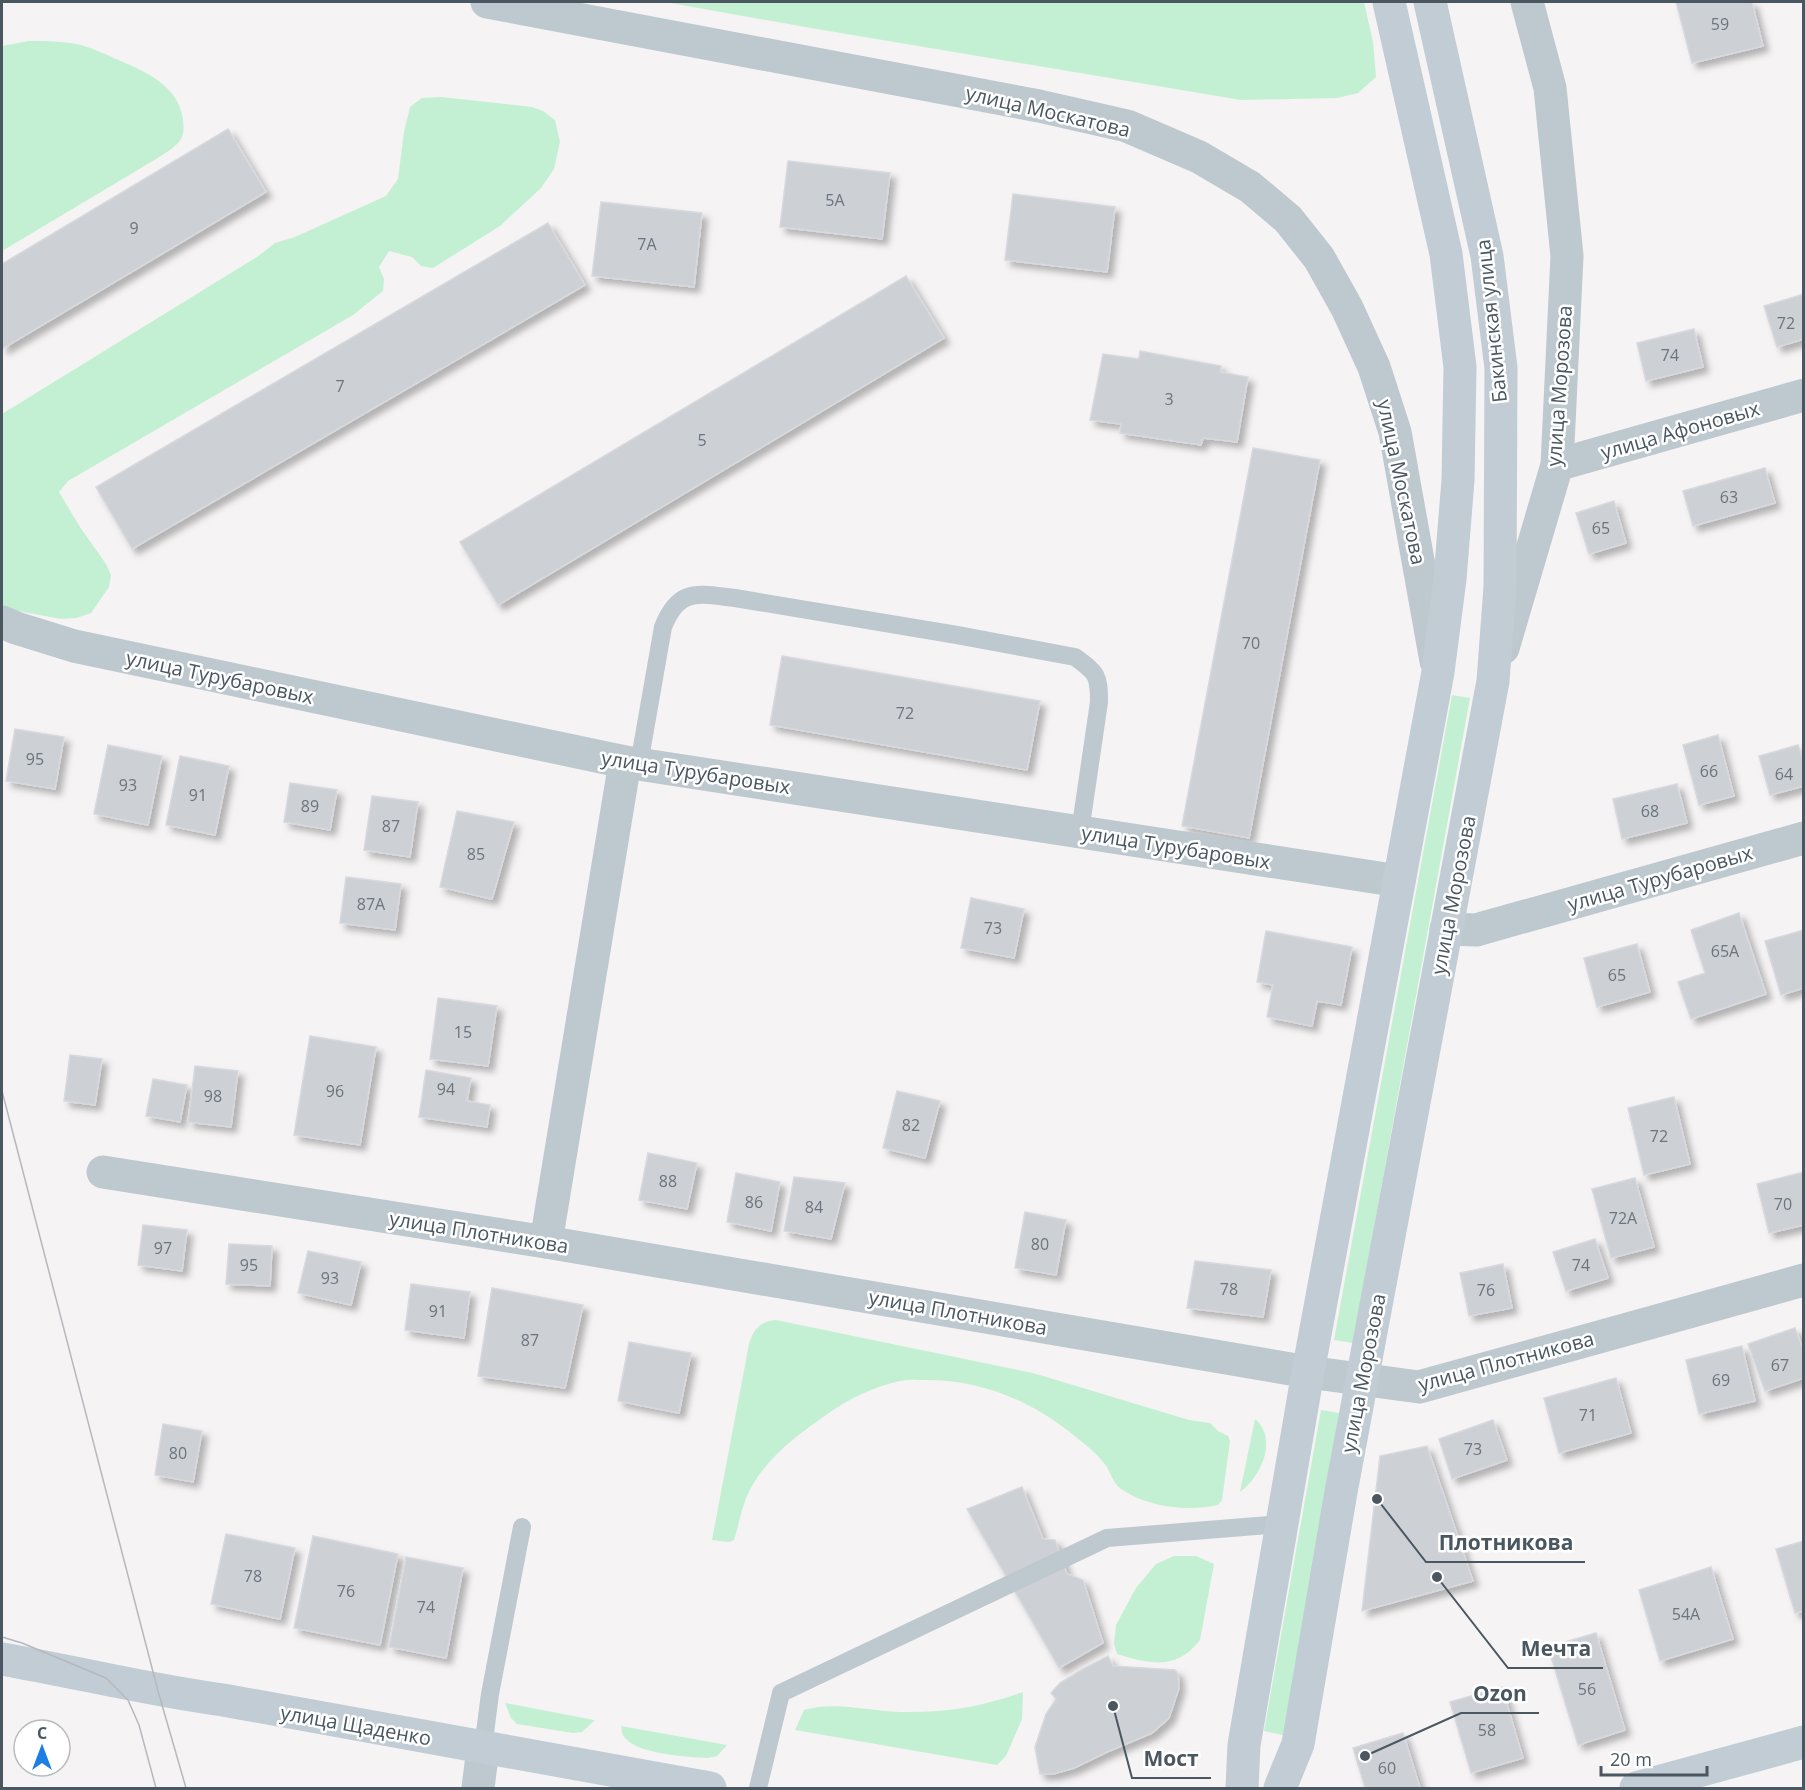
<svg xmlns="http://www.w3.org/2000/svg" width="1805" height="1790" font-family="'Open Sans',sans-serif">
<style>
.green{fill:#c3f0d2}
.building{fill:#cdd0d5;stroke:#d7d9de;stroke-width:1.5;filter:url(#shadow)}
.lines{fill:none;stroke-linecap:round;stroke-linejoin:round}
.lane{stroke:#bec8cf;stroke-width:18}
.street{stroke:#bec8cf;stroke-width:33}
.secondary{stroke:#c1ccd5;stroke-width:33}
.tram{stroke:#b5b8bd;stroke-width:1.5}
.labels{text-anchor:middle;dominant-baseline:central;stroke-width:5;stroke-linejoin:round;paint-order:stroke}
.number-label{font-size:16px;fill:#6b757d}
.street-label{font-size:20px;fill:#4a5760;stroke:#fff}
.leader{fill:none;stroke:#4a5760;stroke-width:2}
.callout-dot{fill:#4a5760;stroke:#fff;stroke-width:2}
.callout-label{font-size:21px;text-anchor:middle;font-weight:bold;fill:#4a5760;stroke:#fff;stroke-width:5;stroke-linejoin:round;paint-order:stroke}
</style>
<defs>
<filter id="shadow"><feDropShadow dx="5.5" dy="5.5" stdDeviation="3" flood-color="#0004"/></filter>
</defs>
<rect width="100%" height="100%" fill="#f5f3f3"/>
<g class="green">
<path d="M665,2H1364L1373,42L1376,77L1358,93L1337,98L1241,100L811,28Z"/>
<path d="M29,41C47,41 66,41 84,46C94,49 105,54 114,58C144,71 179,85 183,120C186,141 177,145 161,156L2,251V46Z"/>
<path d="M441,97L532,107L543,111L555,120L560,142L554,169L541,188L500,226L433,268L421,266L412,257L389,251L379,267L384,279L383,291L353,315L68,481L59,492L80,527L106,564L111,575L109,587L91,613L76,618L61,619L2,608V414L257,257L275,243L295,237L386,196L398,179L404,132L410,107L422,98Z"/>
<path d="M1452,695L1470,698L1353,1343L1334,1340Z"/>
<path d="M776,1320L1033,1373L1189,1420L1210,1423L1218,1431L1228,1436L1230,1441L1222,1500L1218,1505C1187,1512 1148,1507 1121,1489C1113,1484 1110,1470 1104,1463C1097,1454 1086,1445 1077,1438C1034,1402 983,1380 927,1380C918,1380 908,1379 900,1381C873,1387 848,1399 826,1415C793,1438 757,1465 744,1504C740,1516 738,1528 734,1540L729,1542L712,1540L749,1344C753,1330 760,1321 776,1320Z"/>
<path d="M1321,1410L1339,1413L1286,1736L1264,1731Z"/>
<path d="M1255,1419C1279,1440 1260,1477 1240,1492Z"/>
<path d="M1174,1556H1196L1214,1564L1200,1640C1176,1671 1150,1664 1117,1654L1114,1643L1116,1625L1136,1588L1156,1564Z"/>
<path d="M1023,1692L1022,1719L1006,1756L997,1765L795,1730L804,1710C837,1701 867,1711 900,1712C946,1713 980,1707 1023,1692Z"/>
<path d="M505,1703L594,1720H595L582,1732L573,1733L517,1724L511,1718Z"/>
<path d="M621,1726L727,1745L717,1756L708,1758C688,1757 639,1754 626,1739C622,1736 622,1731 621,1726Z"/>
</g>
<g class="building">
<path d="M1676,2H1752L1763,46L1692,63Z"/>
<path d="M228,129L266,192L2,349V264Z"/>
<path d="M788,161L890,173L882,239L780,227Z"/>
<path d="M1013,194L1115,207L1107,272L1005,260Z"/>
<path d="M601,202L702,213L694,287L592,276Z"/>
<path d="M548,223L585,285L132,549L96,487Z"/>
<path d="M906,276L944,338L498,605L460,542Z"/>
<path d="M1804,294V339L1777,347L1764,306Z"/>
<path d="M1694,329L1703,367L1646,381L1637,343Z"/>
<path d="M1140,351L1221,366L1220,372L1248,377L1237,442L1203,438L1201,445L1120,433L1121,424L1090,420L1103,354L1139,359Z"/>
<path d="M1253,448L1320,460L1249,838L1182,826Z"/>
<path d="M1765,468L1775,503L1693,526L1683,491Z"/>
<path d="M1614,501L1626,543L1589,554L1576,513Z"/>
<path d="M782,656L1040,701L1027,770L770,725Z"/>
<path d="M15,729L64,737L55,789L6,781Z"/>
<path d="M1718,735L1734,796L1699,805L1683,745Z"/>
<path d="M108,745L162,756L148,825L94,814Z"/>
<path d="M1798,745L1804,763V786L1770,795L1759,756Z"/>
<path d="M180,756L229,766L215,835L166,825Z"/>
<path d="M290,783L337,790L330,830L284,822Z"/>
<path d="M1677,784L1687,823L1622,839L1613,799Z"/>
<path d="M372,796L418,802L410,857L364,850Z"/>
<path d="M457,811L514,822L492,899L440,887Z"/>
<path d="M346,877L401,884L395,930L340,923Z"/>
<path d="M971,898L1024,909L1014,958L961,948Z"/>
<path d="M1739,913L1766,994L1691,1019L1678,982L1705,973L1691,930Z"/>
<path d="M1804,930V988L1781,995L1765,941Z"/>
<path d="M1266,931L1352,947L1341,1005L1317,1001L1312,1026L1267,1017L1273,985L1257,982Z"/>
<path d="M1637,944L1650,992L1597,1007L1584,958Z"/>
<path d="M438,998L497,1006L488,1066L430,1059Z"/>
<path d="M310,1036L376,1047L360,1145L294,1135Z"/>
<path d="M70,1055L102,1059L95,1105L64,1101Z"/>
<path d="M195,1066L238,1071L231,1127L188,1122Z"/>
<path d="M426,1070L471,1078L467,1101L490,1105L487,1127L419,1117Z"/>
<path d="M153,1079L187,1085L180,1122L146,1116Z"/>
<path d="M897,1091L940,1101L925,1158L883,1148Z"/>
<path d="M1674,1097L1690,1164L1644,1175L1628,1108Z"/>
<path d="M648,1153L697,1163L687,1209L639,1200Z"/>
<path d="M1804,1172V1225L1769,1233L1757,1184Z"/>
<path d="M736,1173L780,1182L771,1231L727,1222Z"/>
<path d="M794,1177L845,1183L831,1239L784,1231Z"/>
<path d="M1635,1178L1654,1247L1611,1258L1592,1189Z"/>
<path d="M1025,1212L1066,1220L1056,1275L1015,1268Z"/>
<path d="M143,1225L187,1230L182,1271L138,1265Z"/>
<path d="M1595,1239L1608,1278L1566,1291L1553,1252Z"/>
<path d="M229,1244L272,1246L270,1286L226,1284Z"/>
<path d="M308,1251L361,1262L351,1305L298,1293Z"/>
<path d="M1195,1261L1271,1270L1263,1317L1187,1308Z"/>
<path d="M1503,1264L1512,1308L1469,1316L1460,1273Z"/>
<path d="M411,1284L470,1292L464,1338L405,1330Z"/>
<path d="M492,1288L583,1305L565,1388L478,1376Z"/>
<path d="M1795,1328L1804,1352V1378L1765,1391L1748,1344Z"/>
<path d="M629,1342L691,1353L679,1413L618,1401Z"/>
<path d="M1742,1346L1755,1401L1699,1414L1686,1360Z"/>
<path d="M1616,1378L1631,1433L1559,1453L1544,1398Z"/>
<path d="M1493,1420L1507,1460L1452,1479L1439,1439Z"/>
<path d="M163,1424L202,1431L193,1482L155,1475Z"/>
<path d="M1427,1446L1473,1581L1362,1611L1380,1456Z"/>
<path d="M1022,1487L1043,1539L1055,1540L1067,1574L1083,1580L1103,1643L1059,1668L967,1509Z"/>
<path d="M226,1534L295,1548L280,1619L211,1604Z"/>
<path d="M313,1536L398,1554L380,1645L294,1628Z"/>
<path d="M1804,1541V1611L1795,1613L1776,1549Z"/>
<path d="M406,1557L463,1568L446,1658L389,1647Z"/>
<path d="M1711,1567L1733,1639L1660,1661L1639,1590Z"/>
<path d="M1596,1633L1625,1730L1578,1745L1548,1647Z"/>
<path d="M1108,1656L1113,1666L1175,1670L1178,1674L1179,1688L1169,1718L1152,1733L1107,1752L1074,1768L1053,1774H1040L1035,1747L1046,1714L1056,1699L1051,1693L1060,1683L1081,1670Z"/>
<path d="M1502,1687L1523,1758L1471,1773L1450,1702Z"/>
<path d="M1403,1733L1420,1788H1365L1353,1748Z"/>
</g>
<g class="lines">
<g class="lane">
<path d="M639,764L663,627C679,587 698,594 735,598L957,635L1075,657C1097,673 1099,675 1099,702L1080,832"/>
<path d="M483,1748L490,1694L522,1527"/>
<path d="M758,1788L781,1693L1107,1538L1282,1524"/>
</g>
<g class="street">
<path d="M487,2L1039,106L1127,126L1199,157L1250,187L1288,219L1319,258L1347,308L1374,367L1395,432L1436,661"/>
<path d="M1557,465L1804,395"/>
<path d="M2,622L16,628L74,646L625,762L1399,881"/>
<path d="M1503,648L1557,465L1567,256L1550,88L1527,2"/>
<path d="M1446,929L1476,930L1804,838"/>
<path d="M103,1172L546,1242L1308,1372L1419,1387L1804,1280"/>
<path d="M546,1242L625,762"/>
<path d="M478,1788L483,1748"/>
</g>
<g class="secondary">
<path d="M2,1659C76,1672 149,1690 223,1700L710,1788"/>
<path d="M1242,1788L1244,1745L1308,1372L1438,672L1450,579L1458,480L1460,367L1446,254L1389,2"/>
<path d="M1280,1788L1298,1744L1341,1492L1493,681L1500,587L1501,368L1487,256L1430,2"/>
<path d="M1636,1788L1804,1742"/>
</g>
<g class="tram">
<path d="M2,1091L158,1691L186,1788"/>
<path d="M2,1637L22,1643L106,1678L128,1700L139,1725L156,1788"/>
</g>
</g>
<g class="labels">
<g class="number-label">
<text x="1720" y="24">59</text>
<text x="835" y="200">5А</text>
<text x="134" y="228">9</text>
<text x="647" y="244">7А</text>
<text x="1786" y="323">72</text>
<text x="1670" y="355">74</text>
<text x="340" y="386">7</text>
<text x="1169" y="399">3</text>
<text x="702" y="440">5</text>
<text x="1729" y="497">63</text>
<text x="1601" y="528">65</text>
<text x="1251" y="643">70</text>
<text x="905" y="713">72</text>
<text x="35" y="759">95</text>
<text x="1709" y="771">66</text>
<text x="1784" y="774">64</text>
<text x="128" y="785">93</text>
<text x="198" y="795">91</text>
<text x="310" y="806">89</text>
<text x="1650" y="811">68</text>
<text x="391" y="826">87</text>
<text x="476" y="854">85</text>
<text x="371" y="904">87А</text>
<text x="993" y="928">73</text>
<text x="1725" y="951">65А</text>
<text x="1617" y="975">65</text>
<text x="463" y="1032">15</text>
<text x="446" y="1089">94</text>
<text x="335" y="1091">96</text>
<text x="213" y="1096">98</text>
<text x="911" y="1125">82</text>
<text x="1659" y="1136">72</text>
<text x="668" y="1181">88</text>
<text x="754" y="1202">86</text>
<text x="1783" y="1204">70</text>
<text x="814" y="1207">84</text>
<text x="1623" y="1218">72А</text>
<text x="1040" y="1244">80</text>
<text x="163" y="1248">97</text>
<text x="249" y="1265">95</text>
<text x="1581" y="1265">74</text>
<text x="330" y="1278">93</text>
<text x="1229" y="1289">78</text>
<text x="1486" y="1290">76</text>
<text x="438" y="1311">91</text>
<text x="530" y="1340">87</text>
<text x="1780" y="1365">67</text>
<text x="1721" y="1380">69</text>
<text x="1588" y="1415">71</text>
<text x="1473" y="1449">73</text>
<text x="178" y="1453">80</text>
<text x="253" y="1576">78</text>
<text x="346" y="1591">76</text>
<text x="426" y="1607">74</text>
<text x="1686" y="1614">54А</text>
<text x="1587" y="1689">56</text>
<text x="1487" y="1730">58</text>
<text x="1387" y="1768">60</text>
</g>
<g class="street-label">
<text transform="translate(1048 111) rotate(13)">улица Москатова</text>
<text transform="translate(1491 321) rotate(-96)">Бакинская улица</text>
<text transform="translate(1559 386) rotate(-86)">улица Морозова</text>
<text transform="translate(1680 430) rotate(-16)">улица Афоновых</text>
<text transform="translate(1402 482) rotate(78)">улица Москатова</text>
<text transform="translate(220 677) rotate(12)">улица Турубаровых</text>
<text transform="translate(696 772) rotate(9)">улица Турубаровых</text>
<text transform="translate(1176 847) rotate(9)">улица Турубаровых</text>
<text transform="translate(1660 878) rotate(-16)">улица Турубаровых</text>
<text transform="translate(1453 895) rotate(-79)">улица Морозова</text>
<text transform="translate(479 1232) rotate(9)">улица Плотникова</text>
<text transform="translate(958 1312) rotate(10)">улица Плотникова</text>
<text transform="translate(1506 1361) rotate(-15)">улица Плотникова</text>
<text transform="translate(1363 1373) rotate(-79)">улица Морозова</text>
<text transform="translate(356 1725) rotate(10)">улица Щаденко</text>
</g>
</g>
<path class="leader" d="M1377 1499L1426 1562H1585M1437 1577L1508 1668H1603M1365 1756L1461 1713H1539M1113 1706L1132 1778H1211"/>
<g class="callout-dot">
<circle cx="1377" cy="1499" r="6"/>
<circle cx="1437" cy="1577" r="6"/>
<circle cx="1365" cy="1756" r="6"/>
<circle cx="1113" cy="1706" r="6"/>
</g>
<g class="callout-label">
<text x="1506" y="1550">Плотникова</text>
<text x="1556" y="1656">Мечта</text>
<text x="1500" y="1701">Ozon</text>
<text x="1171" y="1766">Мост</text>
</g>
<rect width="1805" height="1790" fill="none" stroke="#4a5760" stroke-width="6"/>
<g transform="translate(42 1748)"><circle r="28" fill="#ffffff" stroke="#b7bcbf" stroke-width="1.5"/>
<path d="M0-4.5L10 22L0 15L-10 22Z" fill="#1d7ee4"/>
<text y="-9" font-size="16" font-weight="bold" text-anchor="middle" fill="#4a5760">С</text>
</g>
<path d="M1601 1766v9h106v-9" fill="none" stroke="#4a5760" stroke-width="3"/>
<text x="1610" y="1766" font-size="18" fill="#4a5760" stroke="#ffffff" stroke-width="4.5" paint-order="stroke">20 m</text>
</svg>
